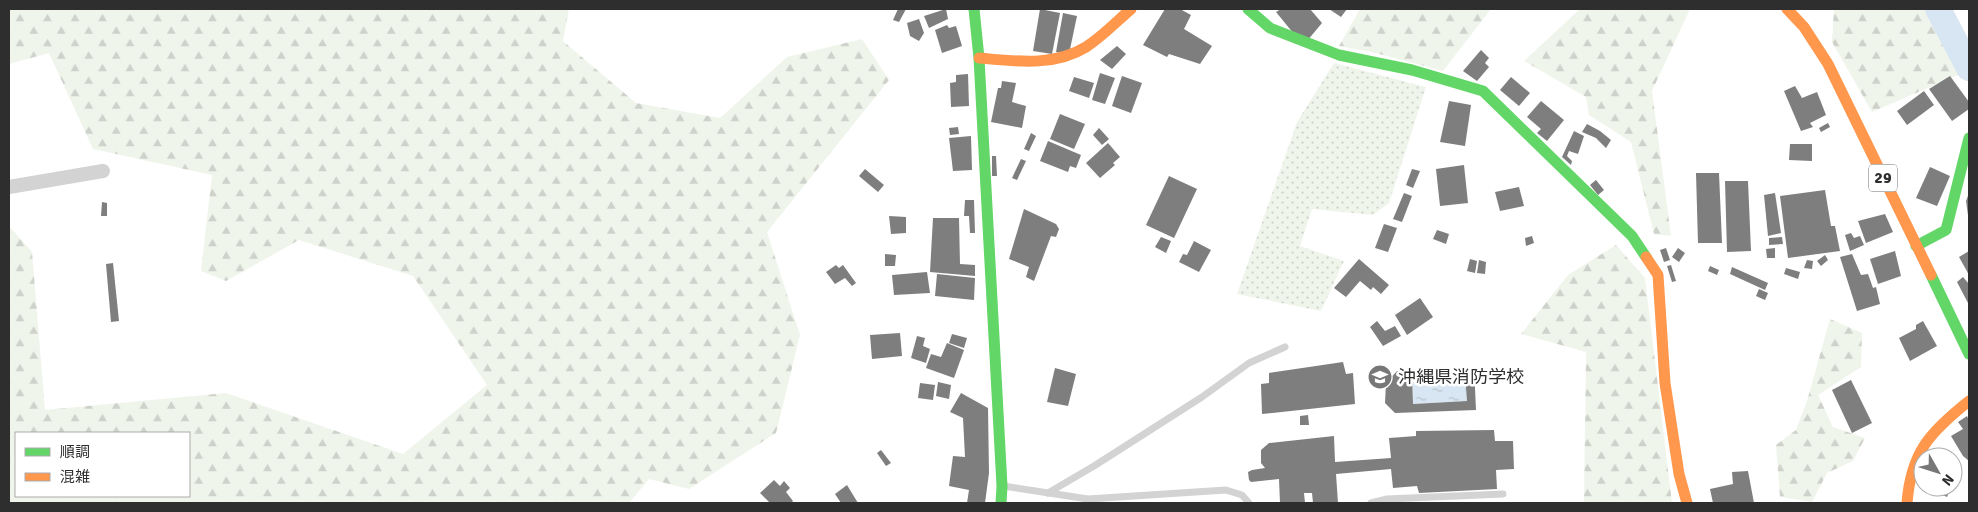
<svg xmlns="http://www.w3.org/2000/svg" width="1978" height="512" font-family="Signika,'Noto Sans JP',sans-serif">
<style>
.grass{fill:url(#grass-dots)}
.forest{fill:url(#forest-firs);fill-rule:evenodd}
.water{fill:url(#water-ripples)}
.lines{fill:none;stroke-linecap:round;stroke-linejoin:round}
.river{stroke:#d7e6f2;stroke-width:26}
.building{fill:#7e7e7e;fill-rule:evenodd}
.lane{stroke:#d3d3d3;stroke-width:7}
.street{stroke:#d3d3d3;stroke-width:14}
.fast{stroke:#63d668;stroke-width:11}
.slow{stroke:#ff974d;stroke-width:11}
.labels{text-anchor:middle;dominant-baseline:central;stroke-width:5;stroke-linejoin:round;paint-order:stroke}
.shield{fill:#fff;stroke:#6d6d6d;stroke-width:1}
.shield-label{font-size:16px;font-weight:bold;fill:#2e2e2e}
.poi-label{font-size:18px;fill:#2e2e2e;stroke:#fff;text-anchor:start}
</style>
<defs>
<pattern id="grass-dots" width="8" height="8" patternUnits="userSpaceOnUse" patternTransform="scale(1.25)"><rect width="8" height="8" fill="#f0f5eb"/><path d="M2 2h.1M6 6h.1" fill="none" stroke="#ced2ca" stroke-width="1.8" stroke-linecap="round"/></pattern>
<pattern id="forest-firs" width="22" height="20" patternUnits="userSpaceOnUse" patternTransform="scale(1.25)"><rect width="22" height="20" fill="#f0f5eb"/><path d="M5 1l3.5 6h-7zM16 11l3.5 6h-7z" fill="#ced2ca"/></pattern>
<pattern id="water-ripples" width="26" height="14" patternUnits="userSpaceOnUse" patternTransform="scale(1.25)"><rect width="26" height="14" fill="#d7e6f2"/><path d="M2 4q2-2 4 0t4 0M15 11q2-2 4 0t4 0" fill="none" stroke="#b9c6d0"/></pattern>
</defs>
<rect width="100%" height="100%" fill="#fff"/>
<path class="grass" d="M1334,63L1426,87L1389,203L1373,215L1312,209L1300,246L1344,261L1321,311L1237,294L1297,122Z"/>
<g class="forest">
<path d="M9,9H569L563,41L636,103L720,118L787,57L862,39L889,80L767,232L800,335L776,433L689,489L649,479L629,503H9V226L32,252L45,410L226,393L403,454L487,385L413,276L299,240L226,281L201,271L212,175L93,149L49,53L9,64ZM16,433H189V496H16Z"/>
<path d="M1360,9H1491L1443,71L1372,52L1339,46Z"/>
<path d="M1580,9H1690L1652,91L1671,236L1654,234L1631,142L1589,115L1586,97L1524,61Z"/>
<path d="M1834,9H1933L1950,35L1965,72L1872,112L1832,42Z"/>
<path d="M1616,245L1645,278L1672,503H1584L1586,352L1521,334L1568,275Z"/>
<path d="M1830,319L1862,333L1861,367L1818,395L1833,427L1865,438L1853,461L1827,473L1812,502L1780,497L1776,445L1796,430L1807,401Z"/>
</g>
<path class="water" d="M1465,375L1467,401L1413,404L1412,376Z"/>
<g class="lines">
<path class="river" d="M1938,9L1969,68"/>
</g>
<g class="building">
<path d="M898,9H906L899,22L893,20Z"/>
<path d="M946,9L948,19L929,28L924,16Z"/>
<path d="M1040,9L1060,13L1052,54L1033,51Z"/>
<path d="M1165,9H1180L1191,15L1184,29L1212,46L1200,64L1169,54L1167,57L1143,45Z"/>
<path d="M1281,9H1310L1322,23L1307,41L1294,34L1276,12Z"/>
<path d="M1329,9H1347L1341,17Z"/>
<path d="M1063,13L1077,16L1069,54L1056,52Z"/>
<path d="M919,19L924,33L919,41L910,36L907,23Z"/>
<path d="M947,25L949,28L956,26L962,46L942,53L935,30Z"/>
<path d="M1117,46L1126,54L1112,69L1100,60Z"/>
<path d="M1481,50L1489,58L1485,63L1489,67L1477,81L1463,71Z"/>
<path d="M1100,73L1115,78L1105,104L1092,100Z"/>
<path d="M968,74L969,106L951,107L950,83L956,82V75Z"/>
<path d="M1122,76L1142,83L1131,113L1112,106Z"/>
<path d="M1950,76L1969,102V109L1952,121L1929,89Z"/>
<path d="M1074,77L1094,83L1089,98L1069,91Z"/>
<path d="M1511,77L1530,93L1519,106L1500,90Z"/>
<path d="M1002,81L1016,83L1012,102L1026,106L1022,128L991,122L998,88H1001Z"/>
<path d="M1795,86L1802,98L1817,92L1826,115L1810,123L1813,127L1801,131L1784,91Z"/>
<path d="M1924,91L1934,105L1907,125L1897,111Z"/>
<path d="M1449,101L1471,105L1465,146L1440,142Z"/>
<path d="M1541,101L1564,120L1547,141L1537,133L1541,129L1527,117Z"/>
<path d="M1060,114L1085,124L1074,149L1050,139Z"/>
<path d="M1828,123L1830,127L1821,132L1819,128Z"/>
<path d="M1587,124L1600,131L1611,140L1606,148L1596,138L1582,132Z"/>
<path d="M958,127L959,134L950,135L949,128Z"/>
<path d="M1099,128L1109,139L1102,145L1093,135Z"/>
<path d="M1574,131L1584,136L1578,154L1569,151L1567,156L1572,161L1571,165L1562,157Z"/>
<path d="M1031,133L1036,136L1029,151L1024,149Z"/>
<path d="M971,136L972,170L953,171L949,138Z"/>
<path d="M1048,141L1081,155L1076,168L1070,166L1068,172L1040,161Z"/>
<path d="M1108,143L1120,157L1113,163L1115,165L1100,178L1086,163Z"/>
<path d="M1790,144H1812V161L1789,160Z"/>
<path d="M992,156H996L997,176H992Z"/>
<path d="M1021,159L1026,161L1017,180L1012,178Z"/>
<path d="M1464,165L1468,203L1440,206L1436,169Z"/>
<path d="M1930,167L1950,176L1937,206L1916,198Z"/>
<path d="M865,169L884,185L878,192L859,176Z"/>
<path d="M1412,169L1420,171L1413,188L1406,185Z"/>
<path d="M1696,173H1719L1722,243H1698Z"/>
<path d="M1169,176L1197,189L1174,238L1146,225Z"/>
<path d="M1596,180L1604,190L1598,195L1590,185Z"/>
<path d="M1725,181H1748L1751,251L1727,252Z"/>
<path d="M1519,187L1524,206L1500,211L1495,192Z"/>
<path d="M1825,190L1831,226H1835L1840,251L1788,258L1780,196Z"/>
<path d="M1404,193L1412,196L1402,222L1393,219Z"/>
<path d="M1775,193L1781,233L1768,236L1764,195Z"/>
<path d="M1969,193V215H1968L1966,201Z"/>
<path d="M965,200H974L975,233H970L969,216H964Z"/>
<path d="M102,202L107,203V216H101Z"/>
<path d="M1024,209L1056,224L1059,229L1056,237L1051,236L1034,281L1026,277L1029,267L1009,259Z"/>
<path d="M1885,214L1893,232L1866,243L1858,221Z"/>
<path d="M889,216L906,217V233L891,234Z"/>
<path d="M933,218H959L960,264L975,265V276L930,272Z"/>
<path d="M1384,224L1397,228L1388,252L1375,248Z"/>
<path d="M1437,230L1449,234L1446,244L1433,239Z"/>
<path d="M1851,233L1854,238L1860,236L1864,245L1850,251L1845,235Z"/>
<path d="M1532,236L1534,243L1526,246L1525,238Z"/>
<path d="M1161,237L1171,241L1166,253L1155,247Z"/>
<path d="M1782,237L1783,244L1769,245V238Z"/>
<path d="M1194,241L1211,250L1199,272L1179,262L1183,254L1187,255Z"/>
<path d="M1666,248L1670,260L1664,262L1660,250Z"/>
<path d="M1678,248L1685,253L1679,262L1672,257Z"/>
<path d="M1775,248V258H1767L1766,249Z"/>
<path d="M1895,251L1901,276L1878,284L1870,259Z"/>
<path d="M1969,251V275L1959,257Z"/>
<path d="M885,254L896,255L895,266H885Z"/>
<path d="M1852,254L1861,275L1868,274L1873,288L1876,287L1880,304L1857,311L1840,257Z"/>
<path d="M1825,255L1828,260L1821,266L1817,261Z"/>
<path d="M1359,259L1389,285L1381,294L1373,287L1371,290L1360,281L1346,297L1334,288Z"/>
<path d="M1470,259L1477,261L1475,273L1467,271Z"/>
<path d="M1479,260L1486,262L1485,274L1477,273Z"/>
<path d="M1807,260L1813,261L1812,269L1804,268Z"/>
<path d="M113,263L119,321L111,322L106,264Z"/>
<path d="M836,265L839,268L843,265L856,283L852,286L845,278L835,284L826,272Z"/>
<path d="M1671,265L1676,281L1672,282L1667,266Z"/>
<path d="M1710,266L1719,270L1717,275L1708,271Z"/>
<path d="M1732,267L1768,283L1765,290L1730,274Z"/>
<path d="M1786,268L1800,272L1798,279L1784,274Z"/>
<path d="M927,272L930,293L894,295L892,275Z"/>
<path d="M937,274L975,278L974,300L935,296Z"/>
<path d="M1963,277L1969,284L1968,303L1957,282Z"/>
<path d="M1759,289L1768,293L1765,300L1756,296Z"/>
<path d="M1420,298L1433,317L1407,335L1395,315Z"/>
<path d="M1377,321L1385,331L1395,326L1401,336L1383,346L1370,327Z"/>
<path d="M1923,321L1937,346L1910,361L1899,338L1916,329V325Z"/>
<path d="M900,333L902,356L872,359L870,335Z"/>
<path d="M952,334L967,338L964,348L949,343Z"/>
<path d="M917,336L925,338L923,346L930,349L926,363L911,358Z"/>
<path d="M947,343L964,350L954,378L926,368L931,354L941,357Z"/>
<path d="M1343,362L1346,374L1353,373L1355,404L1262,414L1261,384L1269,383V373Z"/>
<path d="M1474,367L1476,410L1395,413L1385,403L1386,383L1397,371ZM1465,375L1467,401L1413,404L1412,376Z"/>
<path d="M1055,368L1076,374L1068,406L1047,402Z"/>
<path d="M1851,380L1872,423L1852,433L1832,390Z"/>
<path d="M938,382L951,385L949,399L936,396Z"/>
<path d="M920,383L935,385L933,400L918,398Z"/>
<path d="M961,393L988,408L989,473L985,503H967L969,490L949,486L953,456L965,457L963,418L950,412Z"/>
<path d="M1308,415L1309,425H1300V416Z"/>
<path d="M1967,416L1969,420V461L1963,456L1951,436L1963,429L1958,422Z"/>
<path d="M1494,430L1495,441H1513L1514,469L1496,470L1497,489L1419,493L1417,486L1393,488L1391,469L1336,474L1338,503H1313L1312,493H1304L1305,503H1280L1279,479L1251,482L1249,480L1248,472L1252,470L1265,468L1261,463V450L1269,443L1334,436L1335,462L1391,458L1389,438L1416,436V431Z"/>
<path d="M881,450L891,463L886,466L877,453Z"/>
<path d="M1953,462L1961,466L1953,484Z"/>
<path d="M1748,471L1754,503H1713L1710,489L1733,484L1732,472Z"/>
<path d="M774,480L780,486L784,481L790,488L786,492L793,501L791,503H770L760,493Z"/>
<path d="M847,485L858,503H841L835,494Z"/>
<path d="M1926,487H1951L1947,497Z"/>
</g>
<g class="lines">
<g class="lane">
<path d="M1003,486L1088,499L1226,490L1242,495L1249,503"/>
<path d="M1048,493L1094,466L1202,397L1249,363L1285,347"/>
<path d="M1371,503L1387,499L1503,494"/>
</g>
<path class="street" d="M9,187L103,171"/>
<g class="fast">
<path d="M974,9L979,58L1002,486L1001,503"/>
<path d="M1248,9L1270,28L1339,55L1412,70L1483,91L1632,236L1646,257"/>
<path d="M1916,246L1946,230L1969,138"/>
<path d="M1931,275L1969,354"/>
</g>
<g class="slow">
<path d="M1787,9L1804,27L1828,64L1931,275"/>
<path d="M979,58C1014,61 1054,67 1086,47C1103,36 1116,22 1131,9"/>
<path d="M1646,257L1658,275L1665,383L1679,474L1687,503"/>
<path d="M1907,503C1911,452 1930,432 1969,401"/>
</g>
</g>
<defs>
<symbol id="school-disc" viewBox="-11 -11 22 22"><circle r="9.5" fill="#777" stroke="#fff"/><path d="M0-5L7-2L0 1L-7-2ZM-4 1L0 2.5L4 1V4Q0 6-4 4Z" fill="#fff"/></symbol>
</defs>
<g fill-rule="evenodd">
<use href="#school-disc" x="1366" y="363" width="28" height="28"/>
</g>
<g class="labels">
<rect class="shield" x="1869" y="164.5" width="28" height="27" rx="4"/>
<g class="shield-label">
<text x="1883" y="178">29</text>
</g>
<g class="poi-label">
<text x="1398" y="377">沖縄県消防学校</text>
</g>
</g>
<rect width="1978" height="512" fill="none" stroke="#2e2e2e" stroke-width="20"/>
<rect x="15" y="432" width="175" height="65" fill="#ffffff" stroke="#ababab"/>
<rect x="25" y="448" width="25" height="8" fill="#63d668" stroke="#ababab"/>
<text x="60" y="457" font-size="15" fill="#2e2e2e">順調</text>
<rect x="25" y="473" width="25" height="8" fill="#ff974d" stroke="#ababab"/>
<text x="60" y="482" font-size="15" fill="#2e2e2e">混雑</text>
<g transform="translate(1938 472) rotate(129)"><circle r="24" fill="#ffffff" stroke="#ababab"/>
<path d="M0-4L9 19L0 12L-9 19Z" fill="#777777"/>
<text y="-8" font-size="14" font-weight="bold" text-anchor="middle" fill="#2e2e2e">N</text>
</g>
</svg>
